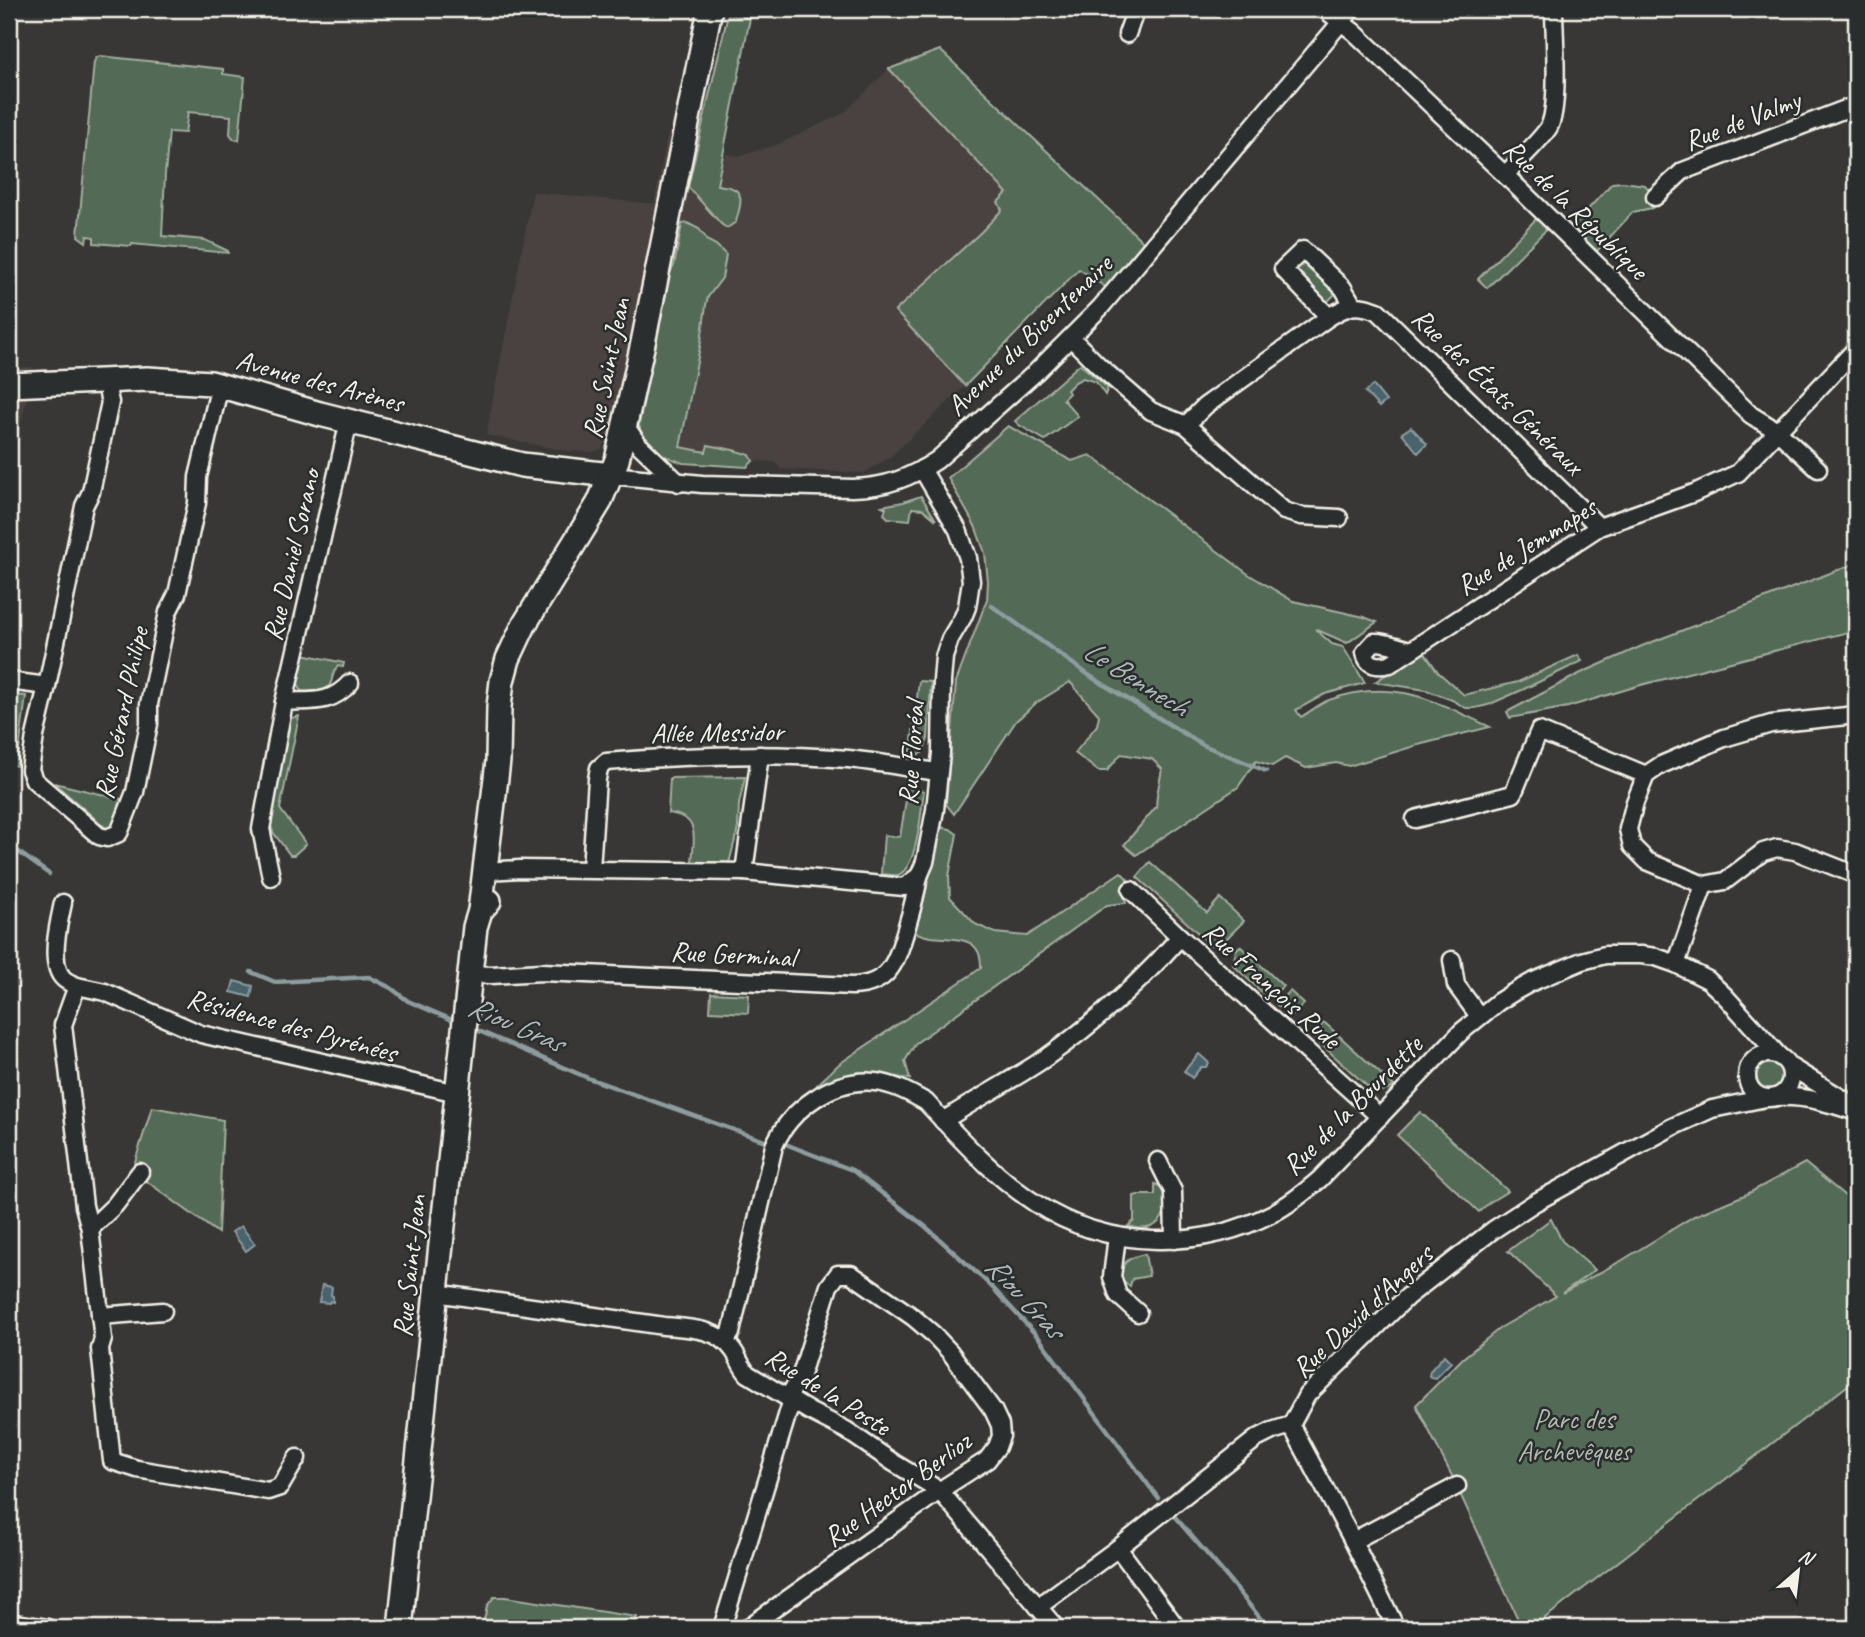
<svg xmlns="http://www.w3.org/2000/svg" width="1865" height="1637" font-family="Caveat,sans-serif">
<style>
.built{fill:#494340}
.green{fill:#526a56;stroke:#a3ae9f;stroke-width:2}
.water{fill:#49646d;stroke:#8d9c9e;stroke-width:2}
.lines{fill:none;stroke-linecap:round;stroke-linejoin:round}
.stream{stroke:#8d9c9e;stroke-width:4.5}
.street-casing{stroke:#f4f1e8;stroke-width:21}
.secondary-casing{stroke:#f4f1e8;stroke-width:28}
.street{stroke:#2a2d2e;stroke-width:16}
.secondary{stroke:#2a2d2e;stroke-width:23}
.labels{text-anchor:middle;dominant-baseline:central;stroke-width:5;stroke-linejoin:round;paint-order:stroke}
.street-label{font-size:28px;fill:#f4f1e8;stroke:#2a2d2e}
.park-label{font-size:28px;fill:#b3bbae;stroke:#2a2d2e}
.water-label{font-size:30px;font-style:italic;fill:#b0b9b7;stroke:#2a2d2e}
</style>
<rect width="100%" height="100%" fill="#383736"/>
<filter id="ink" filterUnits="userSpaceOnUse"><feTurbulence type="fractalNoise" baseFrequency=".0143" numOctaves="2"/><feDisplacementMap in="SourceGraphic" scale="14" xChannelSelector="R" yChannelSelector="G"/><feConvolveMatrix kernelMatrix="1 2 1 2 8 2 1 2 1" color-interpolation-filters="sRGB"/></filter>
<g filter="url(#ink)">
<g class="built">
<path d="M889,69L1079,268L965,386L890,457L864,473L780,469L775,462L753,461L747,467L683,463L609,431L602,448L599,450L592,452L567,451L486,435L533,192L654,204L668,133L723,154L740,156L779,144L844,113Z"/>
<path d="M34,367L9,475V368Z"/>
</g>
<g class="green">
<path d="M728,14L750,18L717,185C722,186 730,186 734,189C746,195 738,212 736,222L727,228L721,224L688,187Z"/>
<path d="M940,50L1141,240L1144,245L1108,289L1079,269L965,386L895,311L981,232L1002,210L998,202L1007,193L889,69Z"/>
<path d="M100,56L223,69V74L245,77L239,140L234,139L230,134L231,116L188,112L185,133L169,132L165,174L162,236L205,240L228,251V253L132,244L131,246L94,243V237L87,236L86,242L78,236L94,62L96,58Z"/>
<path d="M1623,182L1645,185L1659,203L1652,208L1633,212L1597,251L1572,227L1612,183Z"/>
<path d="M1538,217L1549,227L1487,288L1478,279Z"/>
<path d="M687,223L699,229L706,238V240L716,245L726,255L722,278L708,297L706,305L701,342L680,447L706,452L708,445L733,450L750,455L753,461L747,467L683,463L662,455L641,432L639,425L668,276L674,266L682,224Z"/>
<path d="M1306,262L1337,292L1326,303L1293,273Z"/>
<path d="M1080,364L1108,388L1105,395L1096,382L1083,378L1075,382L1067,390L1069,393L1063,399L1078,416L1045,440L1019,425L1015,421Z"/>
<path d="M1008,426L1072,461L1090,455L1248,574L1293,601L1364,617L1377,622L1347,643L1315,629L1332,644L1343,647L1365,683L1325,694L1296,710L1301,717C1310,712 1319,704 1329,700C1393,677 1433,700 1490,727L1418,745L1349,766L1336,763L1306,768L1285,758L1272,766L1256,761L1238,787L1136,855L1124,845L1156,807L1157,795L1162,769L1152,759L1121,754L1107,771H1098L1075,753L1097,725L1099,715L1070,682L1036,703L1016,721L954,814L946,804L956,682L987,599L988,582L985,553L975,526L948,478Z"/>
<path d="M921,496L936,520L923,509L912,508L910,520L888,518L884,514L886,508L882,506L903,502Z"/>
<path d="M1856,563V630L1641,685L1568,707L1510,718L1507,712L1579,674L1642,646Z"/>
<path d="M1423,650L1438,672L1464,695L1518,682L1578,655L1582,661L1522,690L1488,705L1475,708H1466L1452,700L1426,690L1375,682Z"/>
<path d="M303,654L344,663L343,667L338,666C328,677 337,688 318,691C311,692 307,693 301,691L298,683Z"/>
<path d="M919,681L931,682L928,739L922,753L910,757Z"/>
<path d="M9,695L26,696L17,766L9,764Z"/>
<path d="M299,716L280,809L306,844L294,855H290L273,832L270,823L289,723L291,718Z"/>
<path d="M745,777L739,804L738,828L729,863L692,862C694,836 700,817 668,813L670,778Z"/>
<path d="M54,783L121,799L115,823L109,828H106Z"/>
<path d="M908,788L924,791C921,809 918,868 898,875C893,876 886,874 881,874L884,835L900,837Z"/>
<path d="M940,827L950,829L957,834L949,876L950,897L975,924L995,933L1027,936L1121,872L1133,885L1123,893L1126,903L1107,905L916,1043L905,1061L910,1079L873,1074L843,1076L816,1086L839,1064L981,968C982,934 954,940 931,937C925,936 920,934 914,932L925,895Z"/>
<path d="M1150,862L1207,913L1220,898L1244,921L1221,944L1211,945L1137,877Z"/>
<path d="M1240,946L1283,986L1269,999L1233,965L1236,950Z"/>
<path d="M1290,991L1304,1004L1291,1017L1277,1005Z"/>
<path d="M711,993L749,995L748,1013L710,1011Z"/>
<path d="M1324,1023H1325L1394,1086L1388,1090L1381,1091L1368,1087L1311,1035Z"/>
<circle cx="1768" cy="1076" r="16"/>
<path d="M152,1107L223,1120L218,1233L145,1180L134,1165Z"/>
<path d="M1420,1112L1508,1191L1490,1202L1479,1212L1397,1135Z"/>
<path d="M1805,1163L1856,1205V1379L1532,1628H1522L1451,1474L1416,1405L1463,1358L1500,1328L1556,1296L1508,1251L1551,1219L1562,1241L1595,1270L1562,1293L1621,1261L1694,1216L1747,1194Z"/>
<path d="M1155,1184L1165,1188C1170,1201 1165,1222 1151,1227C1143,1230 1136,1228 1128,1226L1134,1221V1196L1138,1195H1155Z"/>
<path d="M1145,1254L1149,1276L1132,1279L1130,1286L1122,1282C1118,1264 1128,1257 1145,1254Z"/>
<path d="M494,1597H505L637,1617L632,1628H477V1625L484,1621L487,1606Z"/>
</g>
<g class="water">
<path d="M1373,385L1386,401L1379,407L1365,392Z"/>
<path d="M1411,427L1427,444L1418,453L1402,433Z"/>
<path d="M234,981L253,986L251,997L231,992Z"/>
<path d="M1199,1054L1209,1063L1206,1067H1201L1192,1078L1184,1071Z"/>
<path d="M241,1226L255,1244L246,1251L232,1232Z"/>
<path d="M322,1285L332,1287L331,1295L333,1296V1302L330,1301L329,1303L319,1302Z"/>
<path d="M1444,1355L1451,1362L1435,1378L1431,1377L1429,1376L1430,1371Z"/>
</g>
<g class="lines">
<g class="stream">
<path d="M992,606L1093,678L1203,745L1266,771"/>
<path d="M9,845L49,874"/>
<path d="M251,972L275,982L369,977L391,988L408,1001L457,1022"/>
<path d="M472,1028L588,1078L765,1141"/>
<path d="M788,1145L852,1170L926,1227L990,1285L1039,1338L1158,1498"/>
<path d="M1175,1517L1221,1570L1268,1628"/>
</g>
<defs>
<g id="street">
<path d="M1324,9L1354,32L1505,175L1751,415L1777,431L1818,469"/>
<path d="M1127,34L1136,9"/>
<path d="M1505,175C1516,163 1541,140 1549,127C1560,106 1554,35 1554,9"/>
<path d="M1655,197L1683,171L1856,105"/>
<path d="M1329,317L1283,269L1303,250L1343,288L1353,305"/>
<path d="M1071,338L1099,366L1151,411L1186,425L1205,406L1329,317C1348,305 1356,303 1378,311L1599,527"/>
<path d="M110,380L108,394L110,402L91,492L84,506L47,686L35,736L30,770L34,780L99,836L107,838L119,833L135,792L149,724V704L168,612L177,594L197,503L198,477L220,385"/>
<path d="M625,425L638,444L679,483"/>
<path d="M1186,425L1284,511L1301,516L1339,518"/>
<path d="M611,475L702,484L853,488C886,487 910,478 937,460L1036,372L1100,308L1352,9"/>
<path d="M1411,650C1398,648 1387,641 1374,642L1365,652C1367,666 1378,667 1390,664L1599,527L1694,493L1738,473L1856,349"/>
<path d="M9,681L47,686"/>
<path d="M284,702C312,700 330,705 350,683"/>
<path d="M1856,715L1771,724L1724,738L1661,765L1646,775L1635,802L1628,829L1632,846L1647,861L1704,885L1725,881L1763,852L1777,848L1795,851L1856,875"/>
<path d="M1415,819L1513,794L1539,731L1646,775"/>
<path d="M591,869L597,779L599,768L606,762C686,755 767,752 848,759C878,762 908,768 938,772"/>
<path d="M485,871L520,869L744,872L904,887L919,876L925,862L935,810L941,753L942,681L944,657L950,639L963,617L967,607L971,581L968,558L958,530L922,469"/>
<path d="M744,872L760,755"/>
<path d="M271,877L261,829L284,702L349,421"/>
<path d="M1131,890L1180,937L1380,1117"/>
<path d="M63,903C59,922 49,961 62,977C66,982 72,984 77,986"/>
<path d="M1452,960L1456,985L1479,1016"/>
<path d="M1676,964L1704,885"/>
<path d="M470,974L491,975L542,972L852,986C892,985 897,958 907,926C912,909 916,894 919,876"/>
<circle cx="1769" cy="1076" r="22"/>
<path d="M1789,1066L1848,1102"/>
<path d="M1775,1097C1804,1095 1830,1103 1856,1112"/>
<path d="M943,1121C976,1099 1011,1081 1044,1059C1094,1024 1140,983 1180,937"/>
<path d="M1158,1161L1173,1191L1174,1240"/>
<path d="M90,1229L115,1205L140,1172"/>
<path d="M1117,1236L1112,1277L1118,1295L1138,1313"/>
<path d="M436,1293L664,1326C688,1328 718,1328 733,1350C739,1358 741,1367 748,1374L809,1411L846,1430L894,1463L939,1490L1056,1628"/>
<path d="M100,1316L163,1311"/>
<path d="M725,1341L731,1333L774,1146C790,1109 833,1078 875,1082C894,1084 910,1093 926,1102C959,1138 994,1176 1035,1203C1106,1249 1198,1252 1273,1213C1290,1204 1305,1192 1320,1179L1461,1032L1498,1002L1514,992L1532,982L1582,961L1605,955H1641L1656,957L1676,964L1708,980L1725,996L1779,1056"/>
<path d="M1291,1425L1353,1541L1396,1628"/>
<path d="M297,1458L280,1487L268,1491L137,1469L112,1461L100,1349L103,1339L90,1229L84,1206L63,1025L77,986L105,992L201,1034L457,1093"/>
<path d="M1353,1541L1457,1486"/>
<path d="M1118,1548L1177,1628"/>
<path d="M1038,1607L1118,1548L1256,1439L1272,1431L1291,1425L1307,1395L1407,1297L1493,1230L1534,1203L1672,1127L1712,1109L1766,1098"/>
<path d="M13,1628L14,1623L47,1628"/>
<path d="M722,1628L790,1406L791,1392L800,1378L829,1286L838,1274H851L913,1317L933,1334L950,1352L993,1410L1000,1425L1001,1436L997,1447L987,1460L945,1487L747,1628"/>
</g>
<g id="secondary">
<path d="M9,385L147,379L211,383L320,414L522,465L611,475"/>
<path d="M480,911L498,761L499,707L502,681L508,659L524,625L599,503L617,460L643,343L710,9"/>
<path d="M400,1628L475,927L480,911L489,901"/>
</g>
</defs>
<use href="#street" class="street-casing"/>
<use href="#secondary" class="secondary-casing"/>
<use href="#street" class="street"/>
<use href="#secondary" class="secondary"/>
</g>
</g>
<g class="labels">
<g class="street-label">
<text transform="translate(1742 120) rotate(-21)">Rue de Valmy</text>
<text transform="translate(1576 209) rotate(44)">Rue de la République</text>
<text transform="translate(1029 335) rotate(-44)">Avenue du Bicentenaire</text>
<text transform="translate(606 368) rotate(-78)">Rue Saint-Jean</text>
<text transform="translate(320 381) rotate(15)">Avenue des Arènes</text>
<text transform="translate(1498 391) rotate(44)">Rue des États Généraux</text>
<text transform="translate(1526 546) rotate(-32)">Rue de Jemmapes</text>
<text transform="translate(291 555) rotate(-77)">Rue Daniel Sorano</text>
<text transform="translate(121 713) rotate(-78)">Rue Gérard Philipe</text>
<text transform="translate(717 732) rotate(-1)">Allée Messidor</text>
<text transform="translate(911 753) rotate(-86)">Rue Floréal</text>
<text transform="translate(733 954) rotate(3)">Rue Germinal</text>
<text transform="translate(1272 985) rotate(42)">Rue François Rude</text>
<text transform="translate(292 1025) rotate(15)">Résidence des Pyrénées</text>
<text transform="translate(1352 1105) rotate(-45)">Rue de la Bourdette</text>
<text transform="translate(409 1266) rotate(-84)">Rue Saint-Jean</text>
<text transform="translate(1362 1311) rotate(-43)">Rue David d'Angers</text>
<text transform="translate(828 1391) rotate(32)">Rue de la Poste</text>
<text transform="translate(897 1489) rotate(-36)">Rue Hector Berlioz</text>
</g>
<g class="park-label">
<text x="1574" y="1418">Parc des<tspan x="1574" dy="32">Archevêques</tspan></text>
</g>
<g class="water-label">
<text transform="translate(1136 678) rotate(32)">Le Bennech</text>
<text transform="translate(516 1024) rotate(23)">Riou Gras</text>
<text transform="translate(1025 1297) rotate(47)">Riou Gras</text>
</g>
</g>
<rect width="1865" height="1637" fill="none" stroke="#2a2d2e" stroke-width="35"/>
<rect x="18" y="18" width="1830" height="1602" fill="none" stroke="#f4f1e8" stroke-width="2.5" filter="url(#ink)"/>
<g transform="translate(1798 1571) rotate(28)" stroke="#2a2d2e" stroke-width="5" paint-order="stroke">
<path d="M0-5L12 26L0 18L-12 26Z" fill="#f4f1e8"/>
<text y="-10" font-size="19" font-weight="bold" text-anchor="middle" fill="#f4f1e8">N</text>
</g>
</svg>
